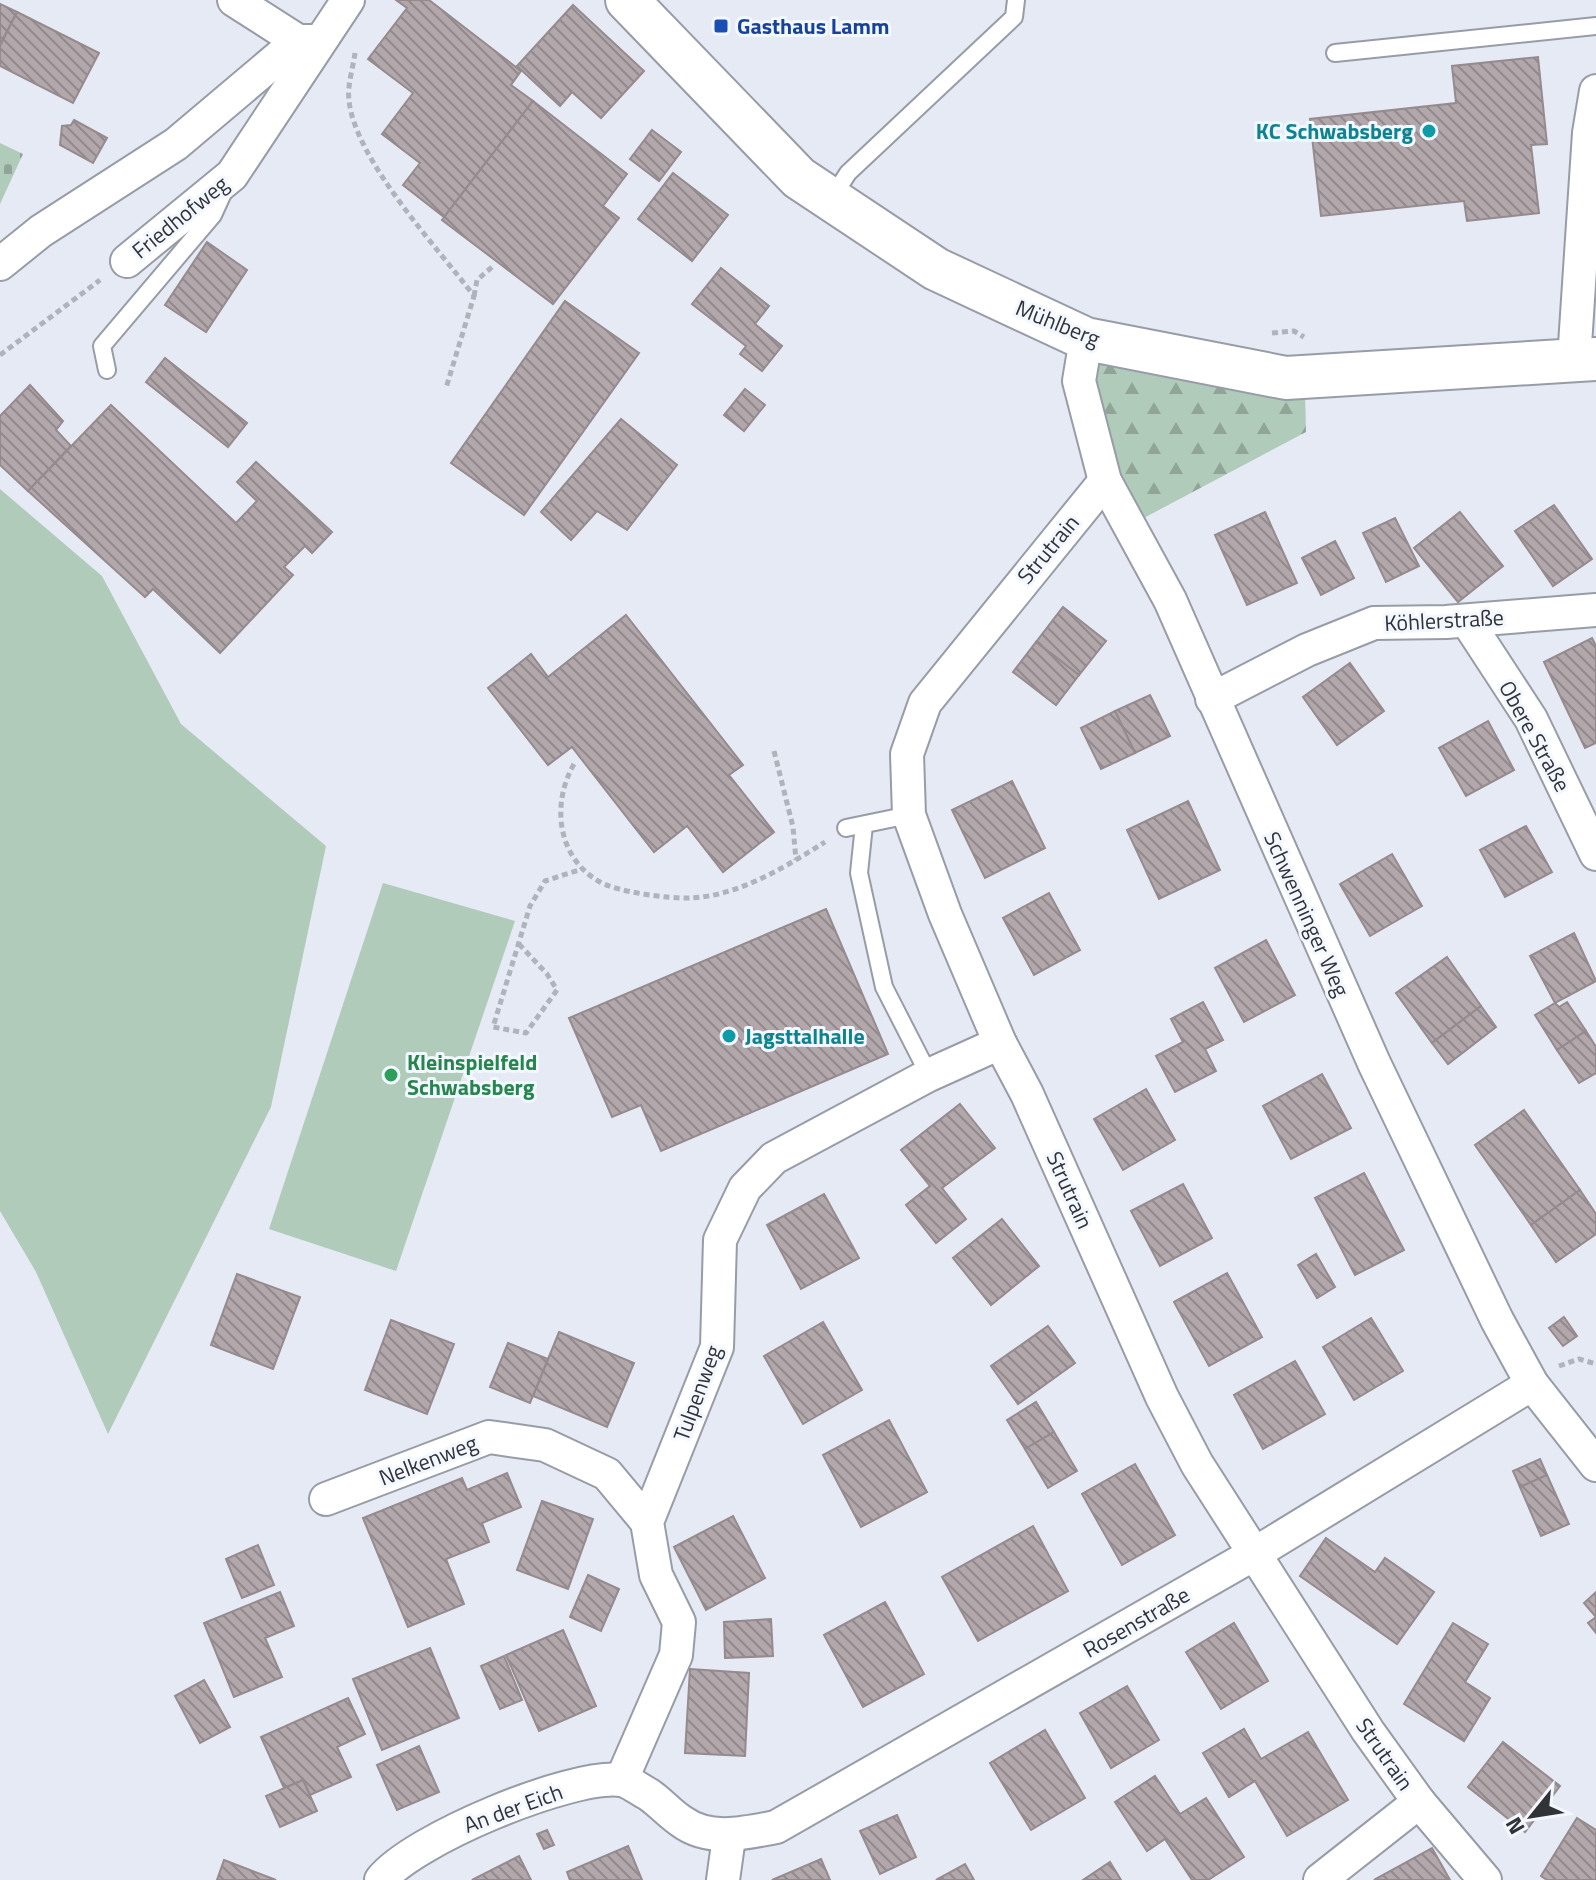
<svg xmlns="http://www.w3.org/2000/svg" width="1596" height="1880" font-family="'Titillium Web',sans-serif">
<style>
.green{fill:#b0cbb9}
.forest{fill:url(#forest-firs)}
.cemetery{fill:url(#cemetery-stones)}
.building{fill:url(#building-back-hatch);stroke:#958a8e;stroke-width:2}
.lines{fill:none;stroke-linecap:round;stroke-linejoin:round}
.service-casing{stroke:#979ca6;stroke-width:20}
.minor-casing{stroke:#979ca6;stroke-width:36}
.tertiary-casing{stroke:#979ca6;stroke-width:46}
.path{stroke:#afb3bb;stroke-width:5;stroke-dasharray:6 4;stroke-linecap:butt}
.service{stroke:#fff;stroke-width:16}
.minor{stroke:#fff;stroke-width:32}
.tertiary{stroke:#fff;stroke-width:42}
.transit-dot{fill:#1a4fb4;stroke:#f3f7ff;stroke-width:3}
.culture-dot{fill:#0f9aa8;stroke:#f3f7ff;stroke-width:3}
.leisure-dot{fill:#2e9e5b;stroke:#f3f7ff;stroke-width:3}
.labels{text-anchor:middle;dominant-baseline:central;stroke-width:6;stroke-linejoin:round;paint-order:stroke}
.transit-label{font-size:22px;font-weight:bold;fill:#164399;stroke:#f3f7ff;text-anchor:start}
.culture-label{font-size:22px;font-weight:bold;fill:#0d838f;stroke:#f3f7ff;text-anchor:end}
.street-label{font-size:22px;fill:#313337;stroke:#f3f7ff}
.leisure-label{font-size:22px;font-weight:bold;fill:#27864d;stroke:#f3f7ff;text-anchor:start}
</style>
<defs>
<pattern id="forest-firs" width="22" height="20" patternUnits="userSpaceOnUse" patternTransform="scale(2)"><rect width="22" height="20" fill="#b0cbb9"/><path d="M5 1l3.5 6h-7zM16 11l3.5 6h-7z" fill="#90a597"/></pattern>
<pattern id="cemetery-stones" width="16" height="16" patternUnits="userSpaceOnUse" patternTransform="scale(2)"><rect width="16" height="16" fill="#b0cbb9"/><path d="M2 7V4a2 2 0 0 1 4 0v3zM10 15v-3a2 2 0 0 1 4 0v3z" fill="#90a597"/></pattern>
<pattern id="building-back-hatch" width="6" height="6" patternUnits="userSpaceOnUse" patternTransform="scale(2)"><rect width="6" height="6" fill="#b2a7ab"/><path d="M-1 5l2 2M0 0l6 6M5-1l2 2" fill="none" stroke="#91898c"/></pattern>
</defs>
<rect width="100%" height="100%" fill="#e5eaf4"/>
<g class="green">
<path d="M0,489L102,576L181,724L326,846L271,1107L108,1434L36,1272L0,1211Z"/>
<path d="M383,883L515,921L396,1271L269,1229Z"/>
</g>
<path class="forest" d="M1093,351L1305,391L1306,432L1140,520L1114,475L1088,390Z"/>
<path class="cemetery" d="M0,143L23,154L0,204Z"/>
<g class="building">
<path d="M396,0H429L521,71L511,85L533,101L444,217L403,185L420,163L382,134L413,93L368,59L407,8Z"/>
<path d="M0,4L17,12L1,43L0,42Z"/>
<path d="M573,5L644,71L601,118L572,92L560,106L517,66Z"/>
<path d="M17,12L99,53L73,103L0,66V46Z"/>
<path d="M1538,57L1547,144L1531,145L1539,213L1467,221L1464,201L1321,216L1310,119L1456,103L1452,66Z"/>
<path d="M533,101L627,174L603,206L619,218L553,304L442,220Z"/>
<path d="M74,120L107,138L93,163L60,145L62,126L71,125Z"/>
<path d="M652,130L681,152L659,181L630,159Z"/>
<path d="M673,173L728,215L692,261L638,219Z"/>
<path d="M207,242L247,270L206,332L165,305Z"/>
<path d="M721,268L769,306L755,324L782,346L762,371L740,354L746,346L692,304Z"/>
<path d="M565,301L639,353L524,515L451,463Z"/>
<path d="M165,358L247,423L228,447L146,382Z"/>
<path d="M30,385L63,421L56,430L71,446L28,491L0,465V416Z"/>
<path d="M745,389L765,405L744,431L724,415Z"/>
<path d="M111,405L236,523L257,501L237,482L256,462L332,532L312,553L305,546L284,567L293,575L220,653L153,589L145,597L28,491Z"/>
<path d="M621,419L677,465L627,530L597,511L571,540L541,512Z"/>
<path d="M1554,505L1592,559L1553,586L1515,531Z"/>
<path d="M1265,512L1297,583L1247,605L1215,535Z"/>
<path d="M1460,512L1503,566L1458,602L1414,548Z"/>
<path d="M1395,518L1419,566L1386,582L1363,533Z"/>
<path d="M1335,541L1354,578L1321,595L1302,558Z"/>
<path d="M1063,607L1106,641L1079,675L1036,642Z"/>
<path d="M626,615L743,765L729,775L774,832L723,872L687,826L654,852L572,747L548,765L488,688L531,654L548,677Z"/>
<path d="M1592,638L1596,646V743L1585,748L1544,662Z"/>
<path d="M1036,642L1079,675L1056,705L1013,672Z"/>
<path d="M1350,663L1384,711L1337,745L1303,697Z"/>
<path d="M1150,695L1170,736L1135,753L1115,711Z"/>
<path d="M1115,711L1135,753L1101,769L1081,728Z"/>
<path d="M1488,721L1514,770L1466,796L1439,748Z"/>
<path d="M1012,781L1045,848L985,878L952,810Z"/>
<path d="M1188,801L1220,870L1159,899L1127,830Z"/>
<path d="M1526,826L1552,872L1505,897L1480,850Z"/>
<path d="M1392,854L1422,906L1370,936L1340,884Z"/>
<path d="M1049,893L1080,950L1034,975L1003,918Z"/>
<path d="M826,909L888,1054L661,1151L641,1105L612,1117L569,1018Z"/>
<path d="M1574,933L1596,981L1555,1003L1530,956Z"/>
<path d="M1266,940L1295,995L1244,1022L1215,968Z"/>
<path d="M1447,957L1481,1006L1432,1043L1396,993Z"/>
<path d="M1203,1002L1223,1040L1205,1049L1216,1071L1175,1092L1156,1056L1183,1042L1171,1019Z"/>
<path d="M1567,1002L1586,1031L1557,1050L1535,1015L1555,1003L1559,1007Z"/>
<path d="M1481,1006L1496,1027L1448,1064L1432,1043Z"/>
<path d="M1586,1031L1596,1047V1073L1579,1083L1557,1050Z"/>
<path d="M1322,1074L1351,1128L1291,1159L1263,1106Z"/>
<path d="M1146,1089L1175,1140L1123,1170L1094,1119Z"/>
<path d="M960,1104L995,1148L942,1188L966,1219L936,1243L906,1205L930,1186L901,1150Z"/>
<path d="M1524,1110L1580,1190L1531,1225L1475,1145Z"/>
<path d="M1364,1173L1404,1250L1355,1275L1315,1198Z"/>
<path d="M1183,1184L1212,1238L1160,1266L1131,1211Z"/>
<path d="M1580,1190L1596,1214V1234L1556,1262L1531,1225Z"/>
<path d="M824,1194L859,1258L801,1289L767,1225Z"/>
<path d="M1002,1219L1039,1266L991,1305L953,1258Z"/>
<path d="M1316,1254L1335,1287L1317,1298L1298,1265Z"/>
<path d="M1227,1273L1262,1337L1209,1366L1174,1302Z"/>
<path d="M237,1274L300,1297L273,1369L211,1345Z"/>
<path d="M1564,1317L1577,1336L1563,1346L1549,1328Z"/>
<path d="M1371,1318L1403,1371L1354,1400L1323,1347Z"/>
<path d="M391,1320L454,1344L427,1414L365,1390Z"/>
<path d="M823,1322L862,1390L803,1424L764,1356Z"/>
<path d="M1048,1326L1075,1363L1018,1404L991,1366Z"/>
<path d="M559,1332L634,1363L607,1427L533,1396Z"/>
<path d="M508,1343L548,1359L530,1403L490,1387Z"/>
<path d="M1295,1361L1325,1414L1263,1449L1234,1395Z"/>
<path d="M1036,1402L1054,1432L1025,1449L1007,1420Z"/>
<path d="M889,1420L927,1492L861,1527L823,1455Z"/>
<path d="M1054,1432L1077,1471L1048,1488L1025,1449Z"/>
<path d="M1540,1459L1547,1475L1520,1487L1513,1471Z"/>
<path d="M1135,1464L1175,1535L1122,1565L1082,1494Z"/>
<path d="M507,1473L521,1507L482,1523L489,1542L446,1559L464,1604L408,1627L363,1518L462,1478L467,1490Z"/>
<path d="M1547,1475L1569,1524L1541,1536L1520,1487Z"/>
<path d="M542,1501L593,1519L568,1589L517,1570Z"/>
<path d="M733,1516L765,1578L706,1610L674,1547Z"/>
<path d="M1033,1526L1068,1591L978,1641L942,1577Z"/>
<path d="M1326,1538L1375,1572L1385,1558L1434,1592L1397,1644L1300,1576Z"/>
<path d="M258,1545L274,1585L242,1598L226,1559Z"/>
<path d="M588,1575L619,1589L601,1631L570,1617Z"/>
<path d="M280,1592L294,1626L265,1638L282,1677L234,1697L204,1623Z"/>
<path d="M1596,1592V1633L1588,1623L1596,1617L1584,1603Z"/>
<path d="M885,1602L924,1674L863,1707L824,1635Z"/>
<path d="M771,1619L773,1656L725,1658L724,1622Z"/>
<path d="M1234,1623L1268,1681L1221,1709L1186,1652Z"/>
<path d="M1453,1623L1488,1644L1465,1682L1490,1698L1464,1741L1404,1704Z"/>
<path d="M563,1630L596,1706L539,1731L506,1655Z"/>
<path d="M430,1648L459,1718L382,1750L353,1679Z"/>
<path d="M504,1656L522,1700L500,1709L481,1666Z"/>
<path d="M690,1669L749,1673L745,1756L685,1753Z"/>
<path d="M204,1680L230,1727L200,1743L175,1696Z"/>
<path d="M1127,1686L1159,1740L1111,1768L1080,1713Z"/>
<path d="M348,1698L365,1734L337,1747L351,1777L310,1795L303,1780L284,1788L261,1737Z"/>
<path d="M1244,1729L1261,1759L1308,1732L1348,1800L1287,1836L1255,1781L1229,1797L1203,1753Z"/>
<path d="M1045,1730L1085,1798L1031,1830L990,1763Z"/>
<path d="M1503,1742L1560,1786L1525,1832L1468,1787Z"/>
<path d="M419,1746L439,1792L397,1810L377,1765Z"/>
<path d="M1155,1776L1180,1814L1206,1798L1244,1857L1208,1880H1192L1165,1839L1147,1851L1115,1802Z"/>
<path d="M303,1780L317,1811L280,1827L266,1796Z"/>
<path d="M897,1815L916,1857L880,1874L860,1831Z"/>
<path d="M1577,1818L1596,1830V1880H1547L1541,1876Z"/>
<path d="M547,1830L554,1845L544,1849L537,1834Z"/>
<path d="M628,1846L642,1880H570L567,1872Z"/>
<path d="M1432,1848L1450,1880H1374Z"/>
<path d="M519,1856L531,1880H472Z"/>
<path d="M821,1859L830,1880H772Z"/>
<path d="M224,1860L276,1880H217Z"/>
<path d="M1110,1862L1121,1880H1083Z"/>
<path d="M965,1864L974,1880H936Z"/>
</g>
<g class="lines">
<defs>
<g id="service">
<path d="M1335,53L1596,26"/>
<path d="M832,198L848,173L1014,17L1016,0"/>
<path d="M107,370L102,346L213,215L224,191"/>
<path d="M864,825L859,873L884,987L929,1075"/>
<path d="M846,828L909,815"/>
</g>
<g id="minor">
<path d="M234,0L298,41H319"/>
<path d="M127,261L232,175L348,0"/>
<path d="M0,264L41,231L176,144L298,41"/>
<path d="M1086,339L1079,381L1105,481L1170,600L1374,1063L1497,1320L1532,1384L1596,1465"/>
<path d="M1574,360L1589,133L1596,91"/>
<path d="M1105,481L925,703L907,754L909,815L945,914L1000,1043L1027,1094L1162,1397L1197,1464L1368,1731L1419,1802L1485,1880"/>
<path d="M1467,621L1531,719L1596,854"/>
<path d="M1212,699L1307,650L1374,623L1446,622L1596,610"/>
<path d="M326,1499L489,1437L545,1445L607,1474L647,1522"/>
<path d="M622,1779L676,1655L679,1622L656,1575L647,1522L717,1347L720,1240L745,1188L774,1158L929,1075L1000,1043"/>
<path d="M381,1880C412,1840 570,1774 621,1780C629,1781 640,1790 648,1794C660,1802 669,1813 681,1821C709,1842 745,1833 776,1827L1254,1554L1532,1384"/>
<path d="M723,1880L729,1837"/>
<path d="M1320,1880L1419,1802"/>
</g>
<path id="tertiary" d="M627,0L799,178L936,269L1086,339L1286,378L1596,359"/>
</defs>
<use href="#service" class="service-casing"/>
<use href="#minor" class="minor-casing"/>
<use href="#tertiary" class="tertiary-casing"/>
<g class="path">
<path d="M355,53C353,68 347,86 349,101C356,161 437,247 474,296L446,388"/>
<path d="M474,296L477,280L492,267"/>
<path d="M1272,333L1294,331L1304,337"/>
<path d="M0,355L100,280"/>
<path d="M774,751L793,827L796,860"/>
<path d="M574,764C551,804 557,858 600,882C617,892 670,899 690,898C739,896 785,867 825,842"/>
<path d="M519,944L547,974L557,990L526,1033L493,1027L530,906L545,881L582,869"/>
<path d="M1559,1366L1579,1359L1596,1364"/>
</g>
<use href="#service" class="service"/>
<use href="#minor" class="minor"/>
<use href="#tertiary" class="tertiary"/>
</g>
<rect class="transit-dot" x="713" y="18" width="16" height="16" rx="4"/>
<g class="culture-dot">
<circle cx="1429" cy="131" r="8"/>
<circle cx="729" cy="1036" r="8"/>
</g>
<circle class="leisure-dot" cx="391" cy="1075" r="8"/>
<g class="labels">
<g class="transit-label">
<text x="737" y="26">Gasthaus Lamm</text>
</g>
<g class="culture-label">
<text x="1413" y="131">KC Schwabsberg</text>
<text x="745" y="1036" text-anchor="start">Jagsttalhalle</text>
</g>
<g class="street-label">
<text transform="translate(180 217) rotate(-39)">Friedhofweg</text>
<text transform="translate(1058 323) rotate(22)">Mühlberg</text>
<text transform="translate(1048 549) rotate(-50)">Strutrain</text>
<text transform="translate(1444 620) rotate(-3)">Köhlerstraße</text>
<text transform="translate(1535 736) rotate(61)">Obere Straße</text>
<text transform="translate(1307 914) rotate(66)">Schwenninger Weg</text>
<text transform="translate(1070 1190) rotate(66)">Strutrain</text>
<text transform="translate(697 1393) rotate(-70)">Tulpenweg</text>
<text transform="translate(428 1460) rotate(-21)">Nelkenweg</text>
<text transform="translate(1136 1622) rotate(-30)">Rosenstraße</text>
<text transform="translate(1385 1754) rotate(55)">Strutrain</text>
<text transform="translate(513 1808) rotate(-20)">An der Eich</text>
</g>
<g class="leisure-label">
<text x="407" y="1062">Kleinspielfeld<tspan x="407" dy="25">Schwabsberg</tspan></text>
</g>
</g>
<g transform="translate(1532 1816) rotate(240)" stroke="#f3f7ff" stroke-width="6" paint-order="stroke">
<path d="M0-6L14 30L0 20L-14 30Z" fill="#313337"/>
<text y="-12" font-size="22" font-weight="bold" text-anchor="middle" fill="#313337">N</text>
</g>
</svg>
